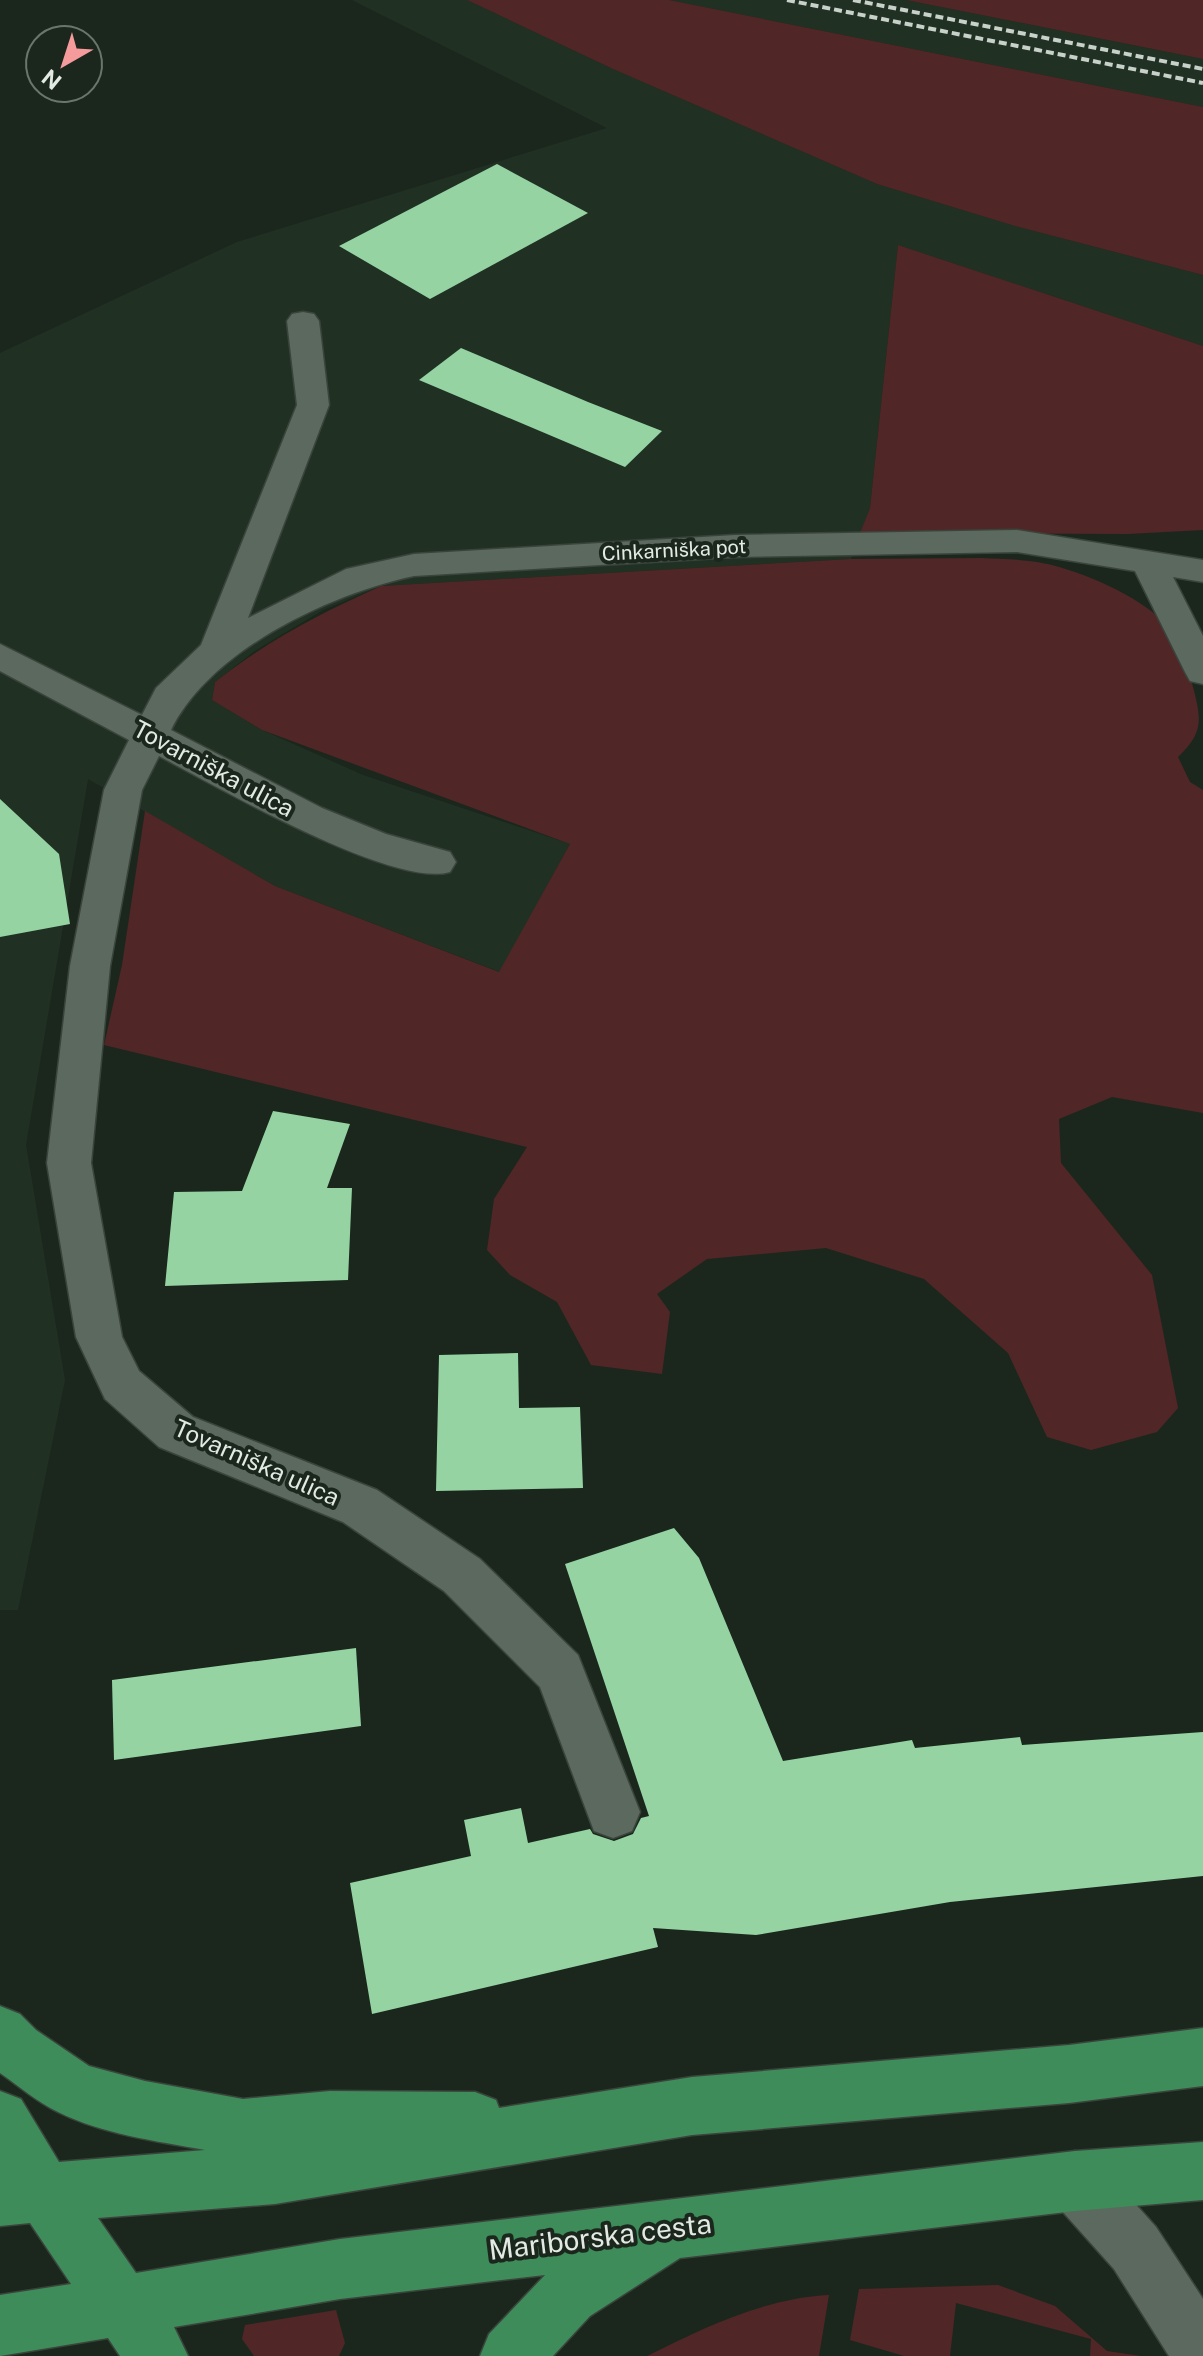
<svg xmlns="http://www.w3.org/2000/svg" width="1203" height="2356" font-family="'Public Sans',sans-serif">
<style>
.built{fill:#203124}
.green{fill:#512627}
.building{fill:#95d3a3}
.lines{fill:none;stroke-linecap:round;stroke-linejoin:round}
.minor-casing{stroke:#3a443c;stroke-width:3}
.major-casing{stroke:#3a443c;stroke-width:3}
.minor{fill:#5c695e;fill-rule:evenodd}
.major{fill:#3d8c59;fill-rule:evenodd}
.rail{stroke:#c8d1c9;stroke-width:4;stroke-dasharray:8 4;stroke-linecap:butt}
.labels{text-anchor:middle;dominant-baseline:central;stroke-width:8;stroke-linejoin:round;paint-order:stroke}
.far-street-label{font-size:20px;fill:#e2eae3;stroke:#1b271d}
.street-label{font-size:24px;fill:#e2eae3;stroke:#1b271d}
.near-street-label{font-size:28px;fill:#e2eae3;stroke:#1b271d}
</style>
<rect width="100%" height="100%" fill="#1b271d"/>
<g class="built">
<path d="M352,0H467L613,69L877,184L1015,226L1203,275V346L898,245L870,508L851,559L381,586L323,610L256,650L215,682L212,700L262,730L363,775L570,844L500,972L275,886L88,779L26,1145L65,1380L18,1610H0V353L237,242L607,128Z"/>
<path d="M669,0H906L1203,59V107Z"/>
</g>
<g class="green">
<path d="M467,0H669L1203,107V275L1015,226L877,184L613,69Z"/>
<path d="M906,0H1203V59Z"/>
<path d="M898,245L1203,346V530L1128,534L860,533L870,508Z"/>
<path d="M982,558C1000,559 1019,559 1037,562C1076,568 1147,598 1171,630C1183,646 1188,669 1193,687C1202,721 1203,733 1178,757L1190,782L1203,790V1113L1112,1097L1059,1119L1061,1163L1152,1275L1178,1408L1157,1432L1091,1450L1047,1437L1008,1353L924,1279L826,1248L707,1259L657,1294L670,1312L662,1374L591,1365L557,1302L510,1275L487,1250L494,1199L527,1147L104,1045L122,965L145,811L275,886L499,972L570,844L262,730L212,700L215,682C267,641 321,613 381,586L851,559Z"/>
<path d="M998,2285L1055,2306L1107,2351L1141,2356H1090L1091,2339L956,2303L950,2356H904L850,2340L859,2289Z"/>
<path d="M829,2295L819,2356H647C703,2328 765,2298 829,2295Z"/>
<path d="M336,2310L345,2343L339,2356H254L242,2339L245,2325Z"/>
</g>
<g class="building">
<path d="M497,164L588,213L430,299L339,246Z"/>
<path d="M461,348L588,402L662,431L625,467L419,380Z"/>
<path d="M0,799L59,854L70,924L0,937Z"/>
<path d="M273,1111L350,1124L327,1188H352L348,1280L165,1286L174,1192L242,1191Z"/>
<path d="M518,1353L519,1408L580,1407L583,1488L436,1491L439,1355Z"/>
<path d="M674,1528L699,1558L783,1761L912,1740L915,1748L1020,1737L1022,1745L1203,1732V1876L950,1902L756,1935L653,1928L658,1947L372,2014L350,1883L471,1856L464,1820L521,1808L528,1843L590,1829L593,1834L614,1841L633,1834L641,1818L649,1816L565,1564Z"/>
<path d="M356,1648L361,1726L114,1760L112,1680Z"/>
</g>
<g class="lines">
<defs>
<g id="minor">
<path d="M303,312L314,314L319,321L329,405L248,618L346,569L414,554L735,535L1017,530L1203,560V582L1173,577L1203,636V684L1190,681L1185,672L1135,571L1017,552L735,557L414,576C330,594 210,650 171,730L322,808L386,834L450,852L456,862L450,872C394,889 214,785 159,756L142,790L110,966L91,1163L122,1337L139,1371L193,1417L377,1490L480,1559L578,1655L640,1812L632,1831L613,1838L594,1831L540,1687L444,1591L343,1522L159,1447L105,1399L76,1337L47,1163L70,966L104,790L129,740L0,671V644L142,715L156,688L201,645L297,405L287,321L292,314Z"/>
<path d="M1075,2151L1096,2160L1156,2227L1203,2299V2356H1169L1114,2269L1054,2202L1045,2181L1054,2160Z"/>
</g>
<path id="major" d="M0,2006L20,2014L36,2030L89,2066L145,2081L243,2099L330,2091L475,2092L496,2100L499,2108L692,2077L1069,2045L1203,2028V2086L1069,2103L692,2135L275,2204L98,2218L136,2273L340,2239L1075,2151L1203,2142V2200L1075,2211L680,2258L590,2316L553,2356H480L489,2334L545,2275L340,2299L174,2327L188,2356H120L108,2338L0,2356V2295L71,2284L30,2223L0,2226V2091L21,2099L59,2162L205,2150C156,2141 102,2134 58,2112C37,2102 19,2086 0,2073Z"/>
</defs>
<use href="#minor" class="minor-casing"/>
<use href="#major" class="major-casing"/>
<use href="#minor" class="minor"/>
<use href="#major" class="major"/>
<g class="rail">
<path d="M787,0L1203,83"/>
<path d="M853,0L1203,69"/>
</g>
</g>
<g class="labels">
<g class="far-street-label">
<text transform="translate(674 550) rotate(-3)">Cinkarniška pot</text>
</g>
<g class="street-label">
<text transform="translate(214 768) rotate(28)">Tovarniška ulica</text>
<text transform="translate(257 1462) rotate(24)">Tovarniška ulica</text>
</g>
<g class="near-street-label">
<text transform="translate(600 2236) rotate(-7)">Mariborska cesta</text>
</g>
</g>
<g transform="translate(64 64) rotate(219)"><circle r="38" fill="#1b271d" stroke="#6b756c" stroke-width="2"/>
<path d="M0-6L14 30L0 20L-14 30Z" fill="#f59b9b"/>
<text y="-12" font-size="22" font-weight="bold" text-anchor="middle" fill="#e2eae3">N</text>
</g>
</svg>
